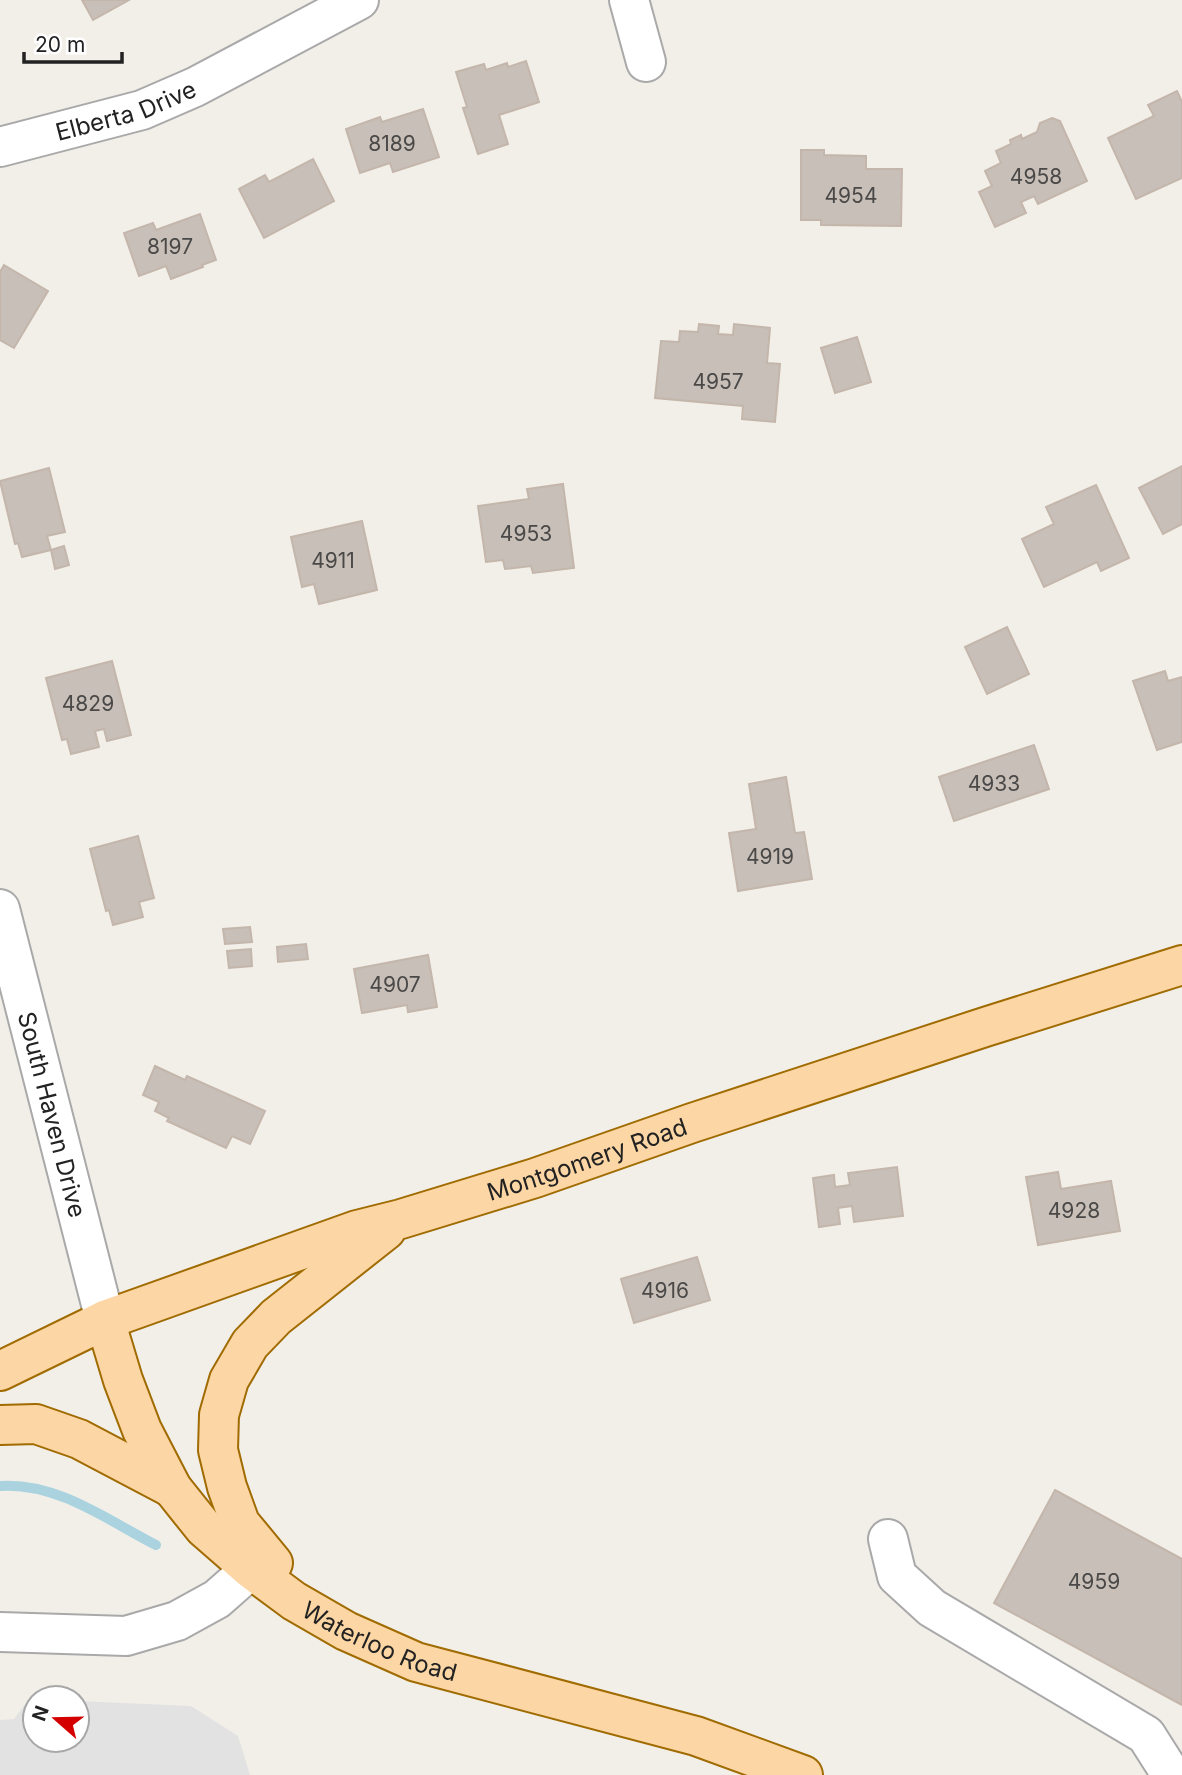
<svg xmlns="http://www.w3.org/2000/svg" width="1182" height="1775" font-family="Inter,sans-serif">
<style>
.parking{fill:#e2e2e2}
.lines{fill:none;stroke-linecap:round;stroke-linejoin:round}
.stream{stroke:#aad3df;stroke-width:10}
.building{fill:#c7bfb8;stroke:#c4b6ab;stroke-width:2}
.minor-casing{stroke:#a9a9a9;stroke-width:42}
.major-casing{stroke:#a06b00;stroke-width:42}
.minor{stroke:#fff;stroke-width:38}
.major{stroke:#fcd6a4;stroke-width:38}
.labels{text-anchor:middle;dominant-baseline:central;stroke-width:5;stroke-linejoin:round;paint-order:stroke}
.number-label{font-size:21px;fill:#4b4948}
.street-label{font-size:24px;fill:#222;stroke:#fff}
</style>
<rect width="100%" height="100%" fill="#f2efe9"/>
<path class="parking" d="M29,1699H35V1740H77V1701L191,1706L238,1736L250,1775H0V1720L14,1719Z"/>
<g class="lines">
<path class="stream" d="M0,1486C57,1482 107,1520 156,1545"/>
</g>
<g class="building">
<path d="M82,0H129L93,20Z"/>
<path d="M526,61L539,102L499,115L508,144L478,154L463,108L467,107L456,72L484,64L486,70L507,63L508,67Z"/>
<path d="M1177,91L1182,102V178L1136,199L1108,138L1154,116L1148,105Z"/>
<path d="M423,109L439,157L393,172L390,163L360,173L346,129L380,117L382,122Z"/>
<path d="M1052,118L1060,121L1087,181L1038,204L1034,196L1021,202L1026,213L995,227L979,192L992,186L985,171L1001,163L996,151L1011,144L1010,140L1021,135L1022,139L1037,132L1040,123Z"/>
<path d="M801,150H824V155L866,156V169H902L901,226L821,225V220H801Z"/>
<path d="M313,159L334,201L264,238L239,189L265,175L269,182Z"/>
<path d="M200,214L216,260L202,265L203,267L171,279L166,266L139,276L124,233L153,223L156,230Z"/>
<path d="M4,265L48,291L14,348L0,340V272Z"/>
<path d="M699,324L719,326L718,334L733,335L734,324L770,328L767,363L780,364L775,422L742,419L743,406L655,398L661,341L679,342L680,331L698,332Z"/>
<path d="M857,337L871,382L835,393L821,348Z"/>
<path d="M1182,466V524L1163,534L1139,488Z"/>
<path d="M49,468L65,532L47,536L51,550L22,557L18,543L15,544L0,481Z"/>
<path d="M563,484L574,568L533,573L531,566L505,569L503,560L486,562L478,506L529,499L527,489Z"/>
<path d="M1096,485L1129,558L1101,571L1097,562L1044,587L1022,539L1054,524L1046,507Z"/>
<path d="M362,521L377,590L319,604L314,584L302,587L291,537Z"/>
<path d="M64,546L69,565L55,569L51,550Z"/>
<path d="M1007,627L1029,674L987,694L965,647Z"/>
<path d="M112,661L131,735L107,741L104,729L95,731L99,747L71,754L67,739L62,740L46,678Z"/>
<path d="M1165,671L1168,681L1182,677V742L1157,750L1133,681Z"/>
<path d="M1034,745L1049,789L954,821L939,777Z"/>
<path d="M786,777L795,833L804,832L812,879L738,891L729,833L756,829L749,784Z"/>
<path d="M138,836L154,898L139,902L143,917L113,925L109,910L106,911L90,849Z"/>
<path d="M250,927L252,942L225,944L223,929Z"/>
<path d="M306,944L308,959L278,962L277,947Z"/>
<path d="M251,949L252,966L229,968L227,951Z"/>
<path d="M428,955L437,1007L408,1012L407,1005L362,1013L354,969Z"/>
<path d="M155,1066L185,1080L187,1076L265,1111L250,1144L232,1136L226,1148L167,1121L169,1118L155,1111L159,1102L143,1095Z"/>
<path d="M897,1167L903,1216L854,1222L852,1206L838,1208L840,1224L819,1227L813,1178L834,1175L835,1187L850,1185L848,1173Z"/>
<path d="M1058,1172L1061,1189L1111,1181L1120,1231L1038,1245L1026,1177Z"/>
<path d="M697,1257L710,1300L634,1323L621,1279Z"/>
<path d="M1055,1490L1182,1559V1705L994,1603Z"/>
</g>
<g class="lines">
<defs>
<g id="minor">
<path d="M629,0L646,62"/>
<path id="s1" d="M0,147L142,110L195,87L359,0"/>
<path id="s2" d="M0,909L105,1320"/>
<path d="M888,1539L897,1576L932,1608L1146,1735L1167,1768L1168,1775"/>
<path d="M0,1632L126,1636L177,1621L217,1599L251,1569"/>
</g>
<g id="major">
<path id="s3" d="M105,1320L123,1380L142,1430L172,1488L204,1528L251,1569L294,1601L346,1631L416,1662L696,1736L803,1775"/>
<path id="s4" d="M0,1371L105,1320L357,1230L401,1219L535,1178L692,1123L985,1027L1182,965"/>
<path d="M0,1425L36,1424L79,1439L172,1488"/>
<path d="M273,1563L240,1523L227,1487L218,1450L219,1415L229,1380L250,1344L276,1317L386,1230"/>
</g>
</defs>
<use href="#minor" class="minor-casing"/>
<use href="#major" class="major-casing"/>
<use href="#minor" class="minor"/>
<use href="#major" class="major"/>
</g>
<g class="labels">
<g class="number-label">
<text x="392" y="143">8189</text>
<text x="1036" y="176">4958</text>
<text x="851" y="195">4954</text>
<text x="170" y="246">8197</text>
<text x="718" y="381">4957</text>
<text x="526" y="533">4953</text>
<text x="333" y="560">4911</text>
<text x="88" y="703">4829</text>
<text x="994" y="783">4933</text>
<text x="770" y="856">4919</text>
<text x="395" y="984">4907</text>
<text x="1074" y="1210">4928</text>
<text x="665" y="1290">4916</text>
<text x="1094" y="1581">4959</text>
</g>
<g class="street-label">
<text stroke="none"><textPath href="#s1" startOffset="131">Elberta Drive</textPath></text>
<text stroke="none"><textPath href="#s2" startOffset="212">South Haven Drive</textPath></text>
<text stroke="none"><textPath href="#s4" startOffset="625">Montgomery Road</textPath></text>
<text stroke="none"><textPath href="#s3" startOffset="444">Waterloo Road</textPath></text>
</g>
</g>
<g transform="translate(56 1719) rotate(290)"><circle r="33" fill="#ffffff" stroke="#a7a7a7" stroke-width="2"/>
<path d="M0-5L12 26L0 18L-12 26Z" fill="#d40000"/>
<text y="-10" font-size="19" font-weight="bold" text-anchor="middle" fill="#222222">N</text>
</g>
<path d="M24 52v10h98v-10" fill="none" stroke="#222222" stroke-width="3.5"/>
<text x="35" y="52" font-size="21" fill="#222222" stroke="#ffffff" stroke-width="5" paint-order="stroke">20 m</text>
</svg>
